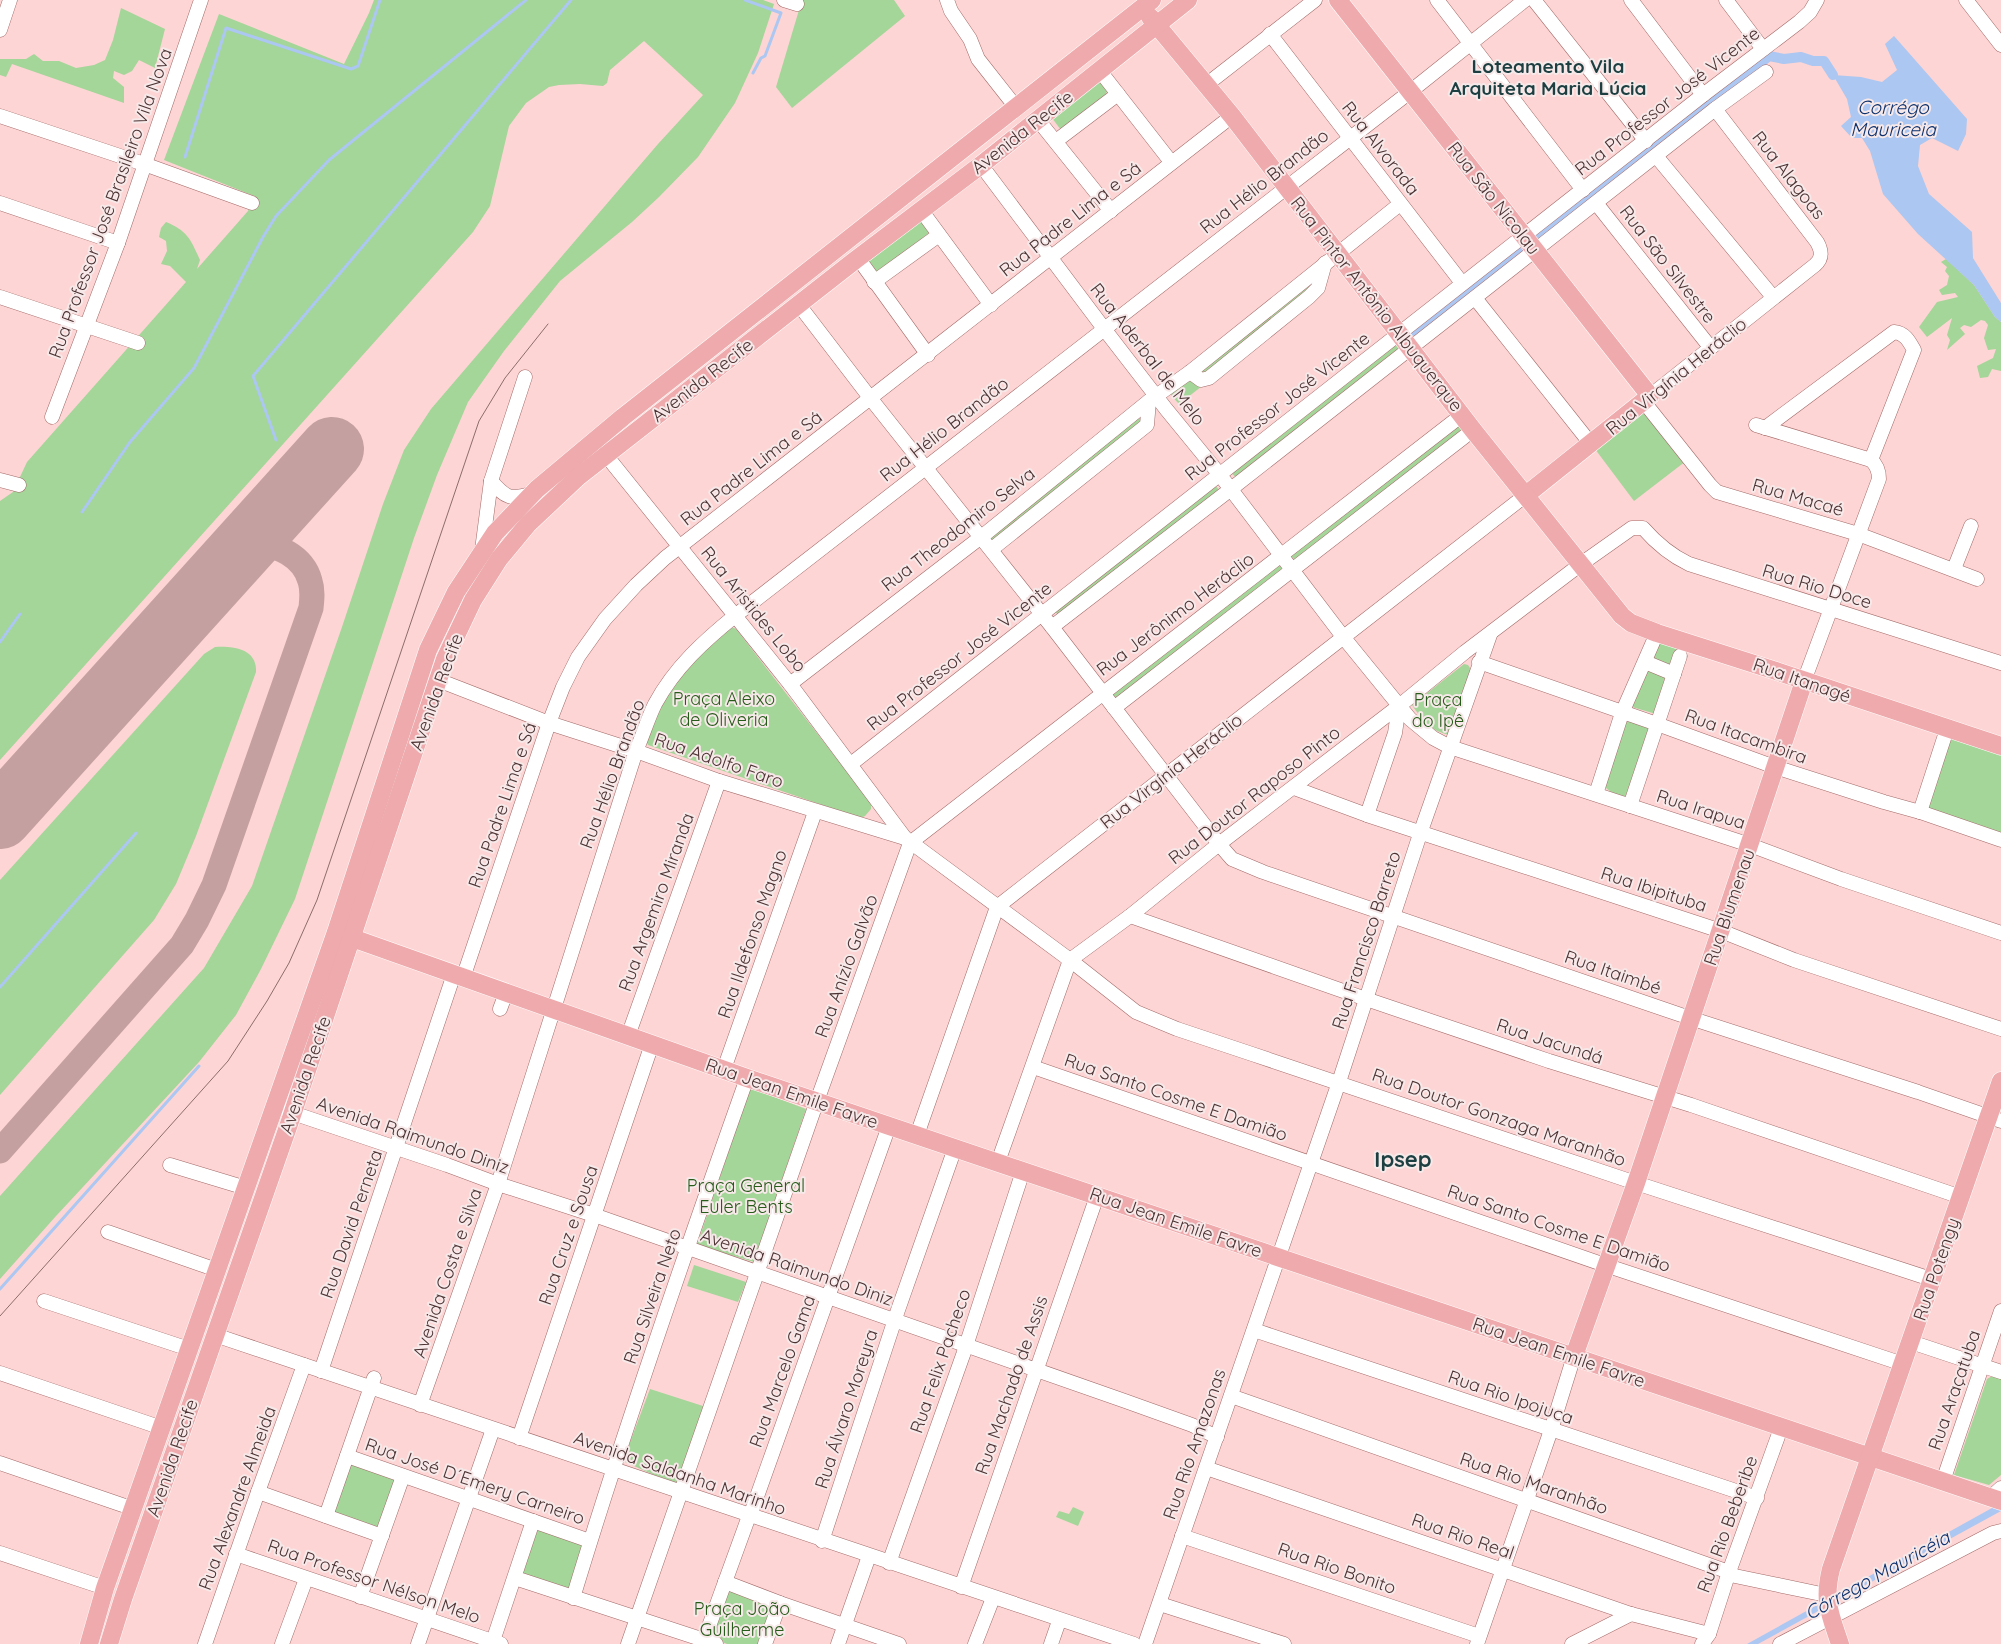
<svg xmlns="http://www.w3.org/2000/svg" width="2001" height="1644" font-family="Quicksand,sans-serif">
<style>
.green{fill:#a4d599}
.water{fill:#acc7f1}
.lines{fill:none;stroke-linecap:round;stroke-linejoin:round}
.stream{stroke:#acc7f1;stroke-width:3}
.canal{stroke:#acc7f1;stroke-width:10}
.taxiway{stroke:#c4a1a0;stroke-width:25}
.runway{stroke:#c4a1a0;stroke-width:64}
.minor-casing{stroke:#a36a69;stroke-width:15}
.major-casing{stroke:#fff;stroke-width:19}
.minor{stroke:#fff;stroke-width:14}
.major{stroke:#eeaaac;stroke-width:18}
.tram{stroke:#8c6d6c;stroke-width:1}
.labels{text-anchor:middle;dominant-baseline:central;stroke-width:4;stroke-linejoin:round;paint-order:stroke}
.street-label{font-size:18px;fill:#4c3232;stroke:#f7e9e9}
.park-label{font-size:18px;fill:#265b19;stroke:#f7e9e9}
.neighbourhood-label{font-size:19px;font-weight:bold;fill:#1d3f41;stroke:#f7e9e9}
.water-label{font-size:19px;font-style:italic;fill:#0c316e;stroke:#f7e9e9}
.district-label{font-size:22px;font-weight:bold;fill:#1d3f41;stroke:#f7e9e9}
</style>
<rect width="100%" height="100%" fill="#fdd5d4"/>
<g class="green">
<path d="M374,0H763L774,4L758,53L735,103L698,157L659,197L632,222L560,281L504,351L468,402L437,475L414,538L295,899L261,969L236,1015L199,1062L56,1216L0,1279V1196L204,968L252,886L342,627L383,504L404,450L431,409L658,144L703,95L644,41L610,70L607,83L603,86L580,84L559,85L549,87L526,103L509,126L490,206L473,232L0,760V501L13,492L27,462L186,282L170,266L161,264L167,251L166,241L159,237L161,228L166,222C188,231 191,240 200,260L197,269L248,211L254,196L164,160L219,14L344,64L369,13Z"/>
<path d="M802,0H894L905,16L792,108L776,87Z"/>
<path d="M121,8L165,29L155,68L139,60L132,71L124,75L114,71L113,78L124,87V103L12,64L6,77L0,75V59H26L34,54L43,61H59L76,68L94,65L105,60L113,40Z"/>
<path d="M1095,79L1109,87L1105,96L1061,130L1052,118Z"/>
<path d="M918,217L929,233L877,274L865,258Z"/>
<path d="M1946,259L1974,285L1995,317L2001,322V371L1992,369L1988,377L1980,378L1977,366L1993,358L1996,349L1988,350L1984,338L1988,325L1985,321L1981,320L1971,327L1964,325L1960,328L1965,334L1947,350L1950,340L1947,335L1952,318L1927,337L1919,327L1937,302L1958,297L1955,293L1942,295L1939,290L1947,285L1949,276L1945,271L1947,267L1941,262Z"/>
<path d="M1320,268L1313,290L1208,373L1200,372Z"/>
<path d="M1395,338L1403,347L1238,479L1230,472Z"/>
<path d="M1183,380L1206,383L1179,404L1169,393Z"/>
<path d="M1148,403L1145,425L994,546L985,536Z"/>
<path d="M1647,410L1686,461L1634,501L1595,449Z"/>
<path d="M1458,419L1467,432L1296,562L1288,552Z"/>
<path d="M1213,483L1220,491L1058,615L1054,610Z"/>
<path d="M1278,562L1285,570L1115,705L1106,695Z"/>
<path d="M729,626L736,629L865,795L871,804V809L865,816L860,818L648,745L645,739L674,677Z"/>
<path d="M1658,639L1680,644L1658,714H1656L1632,707Z"/>
<path d="M215,647C234,646 257,649 256,672L196,836L176,884L154,920L0,1095V880L204,654Z"/>
<path d="M1464,664L1468,665L1472,671L1450,735C1430,731 1423,721 1412,705Z"/>
<path d="M1624,716L1652,722L1627,795L1624,797L1612,793L1605,787Z"/>
<path d="M1950,730L2001,747V833L1928,808Z"/>
<path d="M750,1088L806,1109L754,1262L697,1245Z"/>
<path d="M694,1265L746,1282L738,1302L687,1286Z"/>
<path d="M1994,1375L2001,1377V1475L1989,1485L1954,1475L1987,1379Z"/>
<path d="M650,1389L706,1407L680,1484L654,1475L623,1461Z"/>
<path d="M349,1460L399,1479L380,1531L331,1513Z"/>
<path d="M1073,1507L1084,1512L1078,1526L1056,1517L1059,1511L1069,1514Z"/>
<path d="M535,1525L586,1543L570,1593L518,1575Z"/>
<path d="M726,1586L777,1604L763,1644H727L708,1636Z"/>
</g>
<g class="water">
<path d="M1894,36L1967,119L1966,134L1958,151L1932,138L1920,145L1918,166L1929,194L1972,232L1973,258L2001,303V322L1995,317L1974,285L1918,234L1883,194L1870,151L1862,138H1852L1841,126L1851,117L1847,99L1833,75L1861,77L1882,82L1897,70L1885,44Z"/>
<path d="M2001,1503V1511L1758,1644H1747Z"/>
</g>
<g class="lines">
<g class="stream">
<path d="M745,0L781,13L765,56L761,58L753,73"/>
<path d="M185,157L226,28L351,69L358,66L380,0"/>
<path d="M276,440L253,376L571,0"/>
<path d="M82,512L130,442L194,368L263,237L276,216L329,160L526,0"/>
<path d="M0,642L20,614"/>
<path d="M0,987L136,833"/>
<path d="M0,1289L199,1066"/>
</g>
<path class="canal" d="M1413,331L1498,270L1769,56L1784,59L1801,57L1813,61H1824L1833,75"/>
<path class="taxiway" d="M0,1151L182,945L197,920L214,885L311,608C312,599 313,590 310,581C304,558 276,540 252,548C242,552 235,559 227,566"/>
<path class="runway" d="M0,817L332,449"/>
<defs>
<g id="minor">
<path d="M784,0L797,4"/>
<path d="M947,0L951,11L970,39L978,59L1015,106"/>
<path d="M1437,0L1583,190"/>
<path d="M1534,0L1646,141"/>
<path d="M1631,0L1703,95"/>
<path d="M1726,0L1763,49"/>
<path d="M1966,0L2001,45"/>
<path d="M0,30L10,0"/>
<path d="M1270,34L1462,283"/>
<path d="M1100,71L1171,162"/>
<path d="M1206,85L1315,0"/>
<path d="M0,116L144,164L252,203"/>
<path d="M1038,120L1111,211"/>
<path d="M1056,141L1118,94"/>
<path d="M1656,156L1773,297"/>
<path d="M981,165L1105,330L1166,409L1220,475L1344,638L1410,719L1433,738L1450,747L1750,845L1841,879L2001,933"/>
<path d="M0,203L118,243"/>
<path d="M1596,203L1710,347"/>
<path d="M921,210L991,305"/>
<path d="M858,258L928,355"/>
<path d="M874,282L939,235"/>
<path d="M0,297L138,343"/>
<path d="M1475,298L1591,444"/>
<path d="M799,305L871,399L1052,627L1219,844L1232,859L1263,872L1690,1018L1918,1092L2001,1121"/>
<path d="M1190,372L1201,380L1209,378L1309,297L1318,288L1325,263"/>
<path d="M1650,396L1815,265C1823,258 1822,251 1817,242L1715,109"/>
<path d="M1644,402L1710,485L1717,492L1858,534L1977,579"/>
<path d="M52,417L118,243L201,0"/>
<path d="M1756,425L1871,460C1877,465 1879,471 1879,479L1804,681"/>
<path d="M1765,428L1894,332C1905,333 1909,341 1914,350L1871,460"/>
<path d="M605,454L790,684L905,838L1070,960L1136,1012L1177,1029L1252,1054L1636,1183L1931,1279"/>
<path d="M0,480L19,485"/>
<path d="M491,481C507,499 509,499 532,494"/>
<path d="M992,549L1147,425L1149,401"/>
<path d="M482,550L491,481L525,377"/>
<path d="M1954,569L1971,526"/>
<path d="M1052,627L1231,489L1715,109L1766,72"/>
<path d="M1479,662L1657,724L1775,767L1884,802L1920,812L2001,840"/>
<path d="M1674,674L1680,656"/>
<path d="M438,680L549,723L636,751L719,781L905,838"/>
<path d="M790,684L985,534L1149,401L1190,372L1400,204"/>
<path d="M1114,708L1473,430"/>
<path d="M851,764L1703,95L1799,22L1810,12L1817,0"/>
<path d="M1294,788L1367,815L1721,931L1794,960L2001,1029"/>
<path d="M1596,794L1622,713L1657,633"/>
<path d="M1630,806L1674,674L1645,662"/>
<path d="M1920,812L1947,729"/>
<path d="M1367,815L1395,733L1399,706"/>
<path d="M910,843L1462,415"/>
<path d="M1130,916L1366,999L1549,1061L1691,1105L1961,1197"/>
<path d="M463,978L549,723L563,687L578,657L605,619L636,585L665,558L1232,116"/>
<path d="M500,1009L506,993"/>
<path d="M628,1036L719,781"/>
<path d="M1033,1067L1605,1265L1903,1364"/>
<path d="M724,1069L815,812"/>
<path d="M275,1107L447,1165L498,1184L594,1215L1125,1401L1192,1425L1217,1437"/>
<path d="M917,1135L997,907L1526,495"/>
<path d="M998,1162L1070,960L1130,916L1219,844L1399,706L1465,652L1581,564L1632,528H1643C1657,544 1670,555 1689,564L2001,663"/>
<path d="M170,1165L246,1188"/>
<path d="M108,1232L217,1270"/>
<path d="M44,1301L189,1349"/>
<path d="M1254,1330L1757,1498"/>
<path d="M215,1335L1134,1644"/>
<path d="M1911,1342L2001,1372"/>
<path d="M321,1371L454,974"/>
<path d="M0,1373L162,1428"/>
<path d="M1231,1396L1729,1572L1735,1576L1826,1595"/>
<path d="M420,1405L498,1184L636,751C643,735 648,718 655,704C675,667 704,641 736,615L1411,91L1525,0"/>
<path d="M519,1438L652,1044"/>
<path d="M347,1456L590,1541"/>
<path d="M0,1463L134,1509"/>
<path d="M1206,1468L1631,1614L1709,1634"/>
<path d="M1943,1481L2001,1311"/>
<path d="M258,1492L382,1536"/>
<path d="M1991,1497L2001,1488"/>
<path d="M326,1516L374,1378"/>
<path d="M750,1516L889,1126"/>
<path d="M1182,1536L1479,1636"/>
<path d="M822,1541L898,1310L955,1148"/>
<path d="M0,1553L105,1588"/>
<path d="M236,1554L501,1644"/>
<path d="M889,1563L963,1355L1023,1171"/>
<path d="M515,1578L716,1644"/>
<path d="M725,1582L780,1603L899,1644"/>
<path d="M961,1587L1097,1196"/>
<path d="M360,1597L403,1476"/>
<path d="M573,1598C626,1423 686,1250 747,1078"/>
<path d="M1160,1604L1284,1644"/>
<path d="M704,1640L749,1516"/>
<path d="M493,1641L533,1521"/>
<path d="M205,1644L258,1492L304,1365"/>
<path d="M282,1644L306,1579"/>
<path d="M418,1644L493,1429"/>
<path d="M628,1644L817,1101L910,843"/>
<path d="M765,1644L780,1603"/>
<path d="M838,1644L869,1556"/>
<path d="M975,1644L993,1598"/>
<path d="M1051,1644L1059,1621"/>
<path d="M1145,1644L1339,1082L1421,831L1490,635"/>
<path d="M1477,1644L1551,1430L1574,1356"/>
<path d="M1572,1644L1631,1614"/>
<path d="M1702,1644L1709,1634L1729,1572L1781,1428"/>
<path d="M1780,1644L1993,1533L2001,1531"/>
</g>
<g id="major">
<path d="M1338,0L1650,396L1526,495"/>
<path d="M1150,17L1232,116L1473,430L1622,616L1631,623L1657,633L1773,670L2001,746"/>
<path d="M341,934L747,1078L2001,1501"/>
<path d="M1574,1356L1636,1183L1804,681"/>
<path d="M89,1644L105,1588L336,932L428,650L456,592L495,533L537,489L623,417L1152,0"/>
<path d="M109,1644L123,1599L288,1127L445,659L473,600L499,559L528,524L578,477L858,258L981,165L1188,0"/>
<path d="M1840,1644C1830,1614 1823,1601 1831,1569L2001,1081"/>
</g>
</defs>
<use href="#minor" class="minor-casing"/>
<use href="#major" class="major-casing"/>
<use href="#minor" class="minor"/>
<use href="#major" class="major"/>
<path class="tram" d="M0,1316L228,1061L267,1001L289,963L317,900L479,421L505,378L548,324"/>
</g>
<g class="labels">
<g class="street-label">
<text transform="translate(1667 101) rotate(-38)">Rua Professor José Vicente</text>
<text transform="translate(1022 132) rotate(-38)">Avenida Recife</text>
<text transform="translate(1381 148) rotate(52)">Rua Alvorada</text>
<text transform="translate(1789 175) rotate(52)">Rua Alagoas</text>
<text transform="translate(1264 181) rotate(-38)">Rua Hélio Brandão</text>
<text transform="translate(1494 198) rotate(52)">Rua São Nicolau</text>
<text transform="translate(110 203) rotate(-70)">Rua Professor José Brasileiro Vila Nova</text>
<text transform="translate(1070 219) rotate(-38)">Rua Padre Lima e Sá</text>
<text transform="translate(1668 264) rotate(52)">Rua São Silvestre</text>
<text transform="translate(1377 304) rotate(52)">Rua Pintor Antônio Albuquerque</text>
<text transform="translate(1148 354) rotate(52)">Rua Aderbal de Melo</text>
<text transform="translate(1676 376) rotate(-39)">Rua Virgínia Heráclio</text>
<text transform="translate(702 380) rotate(-38)">Avenida Recife</text>
<text transform="translate(1277 406) rotate(-38)">Rua Professor José Vicente</text>
<text transform="translate(944 429) rotate(-38)">Rua Hélio Brandão</text>
<text transform="translate(751 468) rotate(-38)">Rua Padre Lima e Sá</text>
<text transform="translate(1798 497) rotate(16)">Rua Macaé</text>
<text transform="translate(958 529) rotate(-38)">Rua Theodomiro Selva</text>
<text transform="translate(1817 586) rotate(17)">Rua Rio Doce</text>
<text transform="translate(754 609) rotate(51)">Rua Aristides Lobo</text>
<text transform="translate(1175 614) rotate(-37)">Rua Jerônimo Heráclio</text>
<text transform="translate(959 656) rotate(-38)">Rua Professor José Vicente</text>
<text transform="translate(1802 680) rotate(19)">Rua Itanagé</text>
<text transform="translate(436 692) rotate(-70)">Avenida Recife</text>
<text transform="translate(1746 736) rotate(20)">Rua Itacambira</text>
<text transform="translate(719 760) rotate(19)">Rua Adolfo Faro</text>
<text transform="translate(1171 771) rotate(-38)">Rua Virgínia Heráclio</text>
<text transform="translate(612 774) rotate(-70)">Rua Hélio Brandão</text>
<text transform="translate(1254 795) rotate(-38)">Rua Doutor Raposo Pinto</text>
<text transform="translate(502 805) rotate(-71)">Rua Padre Lima e Sá</text>
<text transform="translate(1701 809) rotate(18)">Rua Irapua</text>
<text transform="translate(1654 889) rotate(18)">Rua Ibipituba</text>
<text transform="translate(656 902) rotate(-70)">Rua Argemiro Miranda</text>
<text transform="translate(1729 907) rotate(-71)">Rua Blumenau</text>
<text transform="translate(752 934) rotate(-71)">Rua Ildefonso Magno</text>
<text transform="translate(1366 940) rotate(-72)">Rua Francisco Barreto</text>
<text transform="translate(846 966) rotate(-70)">Rua Anízio Galvão</text>
<text transform="translate(1613 972) rotate(19)">Rua Itaimbé</text>
<text transform="translate(1550 1041) rotate(18)">Rua Jacundá</text>
<text transform="translate(305 1075) rotate(-71)">Avenida Recife</text>
<text transform="translate(792 1093) rotate(19)">Rua Jean Emile Favre</text>
<text transform="translate(1176 1097) rotate(19)">Rua Santo Cosme E Damião</text>
<text transform="translate(1499 1117) rotate(19)">Rua Doutor Gonzaga Maranhão</text>
<text transform="translate(413 1135) rotate(19)">Avenida Raimundo Diniz</text>
<text transform="translate(1176 1222) rotate(19)">Rua Jean Emile Favre</text>
<text transform="translate(351 1224) rotate(-71)">Rua David Perneta</text>
<text transform="translate(1559 1228) rotate(19)">Rua Santo Cosme E Damião</text>
<text transform="translate(568 1235) rotate(-71)">Rua Cruz e Sousa</text>
<text transform="translate(797 1267) rotate(19)">Avenida Raimundo Diniz</text>
<text transform="translate(1936 1269) rotate(-71)">Rua Potengy</text>
<text transform="translate(447 1273) rotate(-71)">Avenida Costa e Silva</text>
<text transform="translate(652 1296) rotate(-71)">Rua Silveira Neto</text>
<text transform="translate(1559 1352) rotate(19)">Rua Jean Emile Favre</text>
<text transform="translate(940 1361) rotate(-71)">Rua Felix Pacheco</text>
<text transform="translate(782 1371) rotate(-70)">Rua Marcelo Gama</text>
<text transform="translate(1011 1385) rotate(-71)">Rua Machado de Assis</text>
<text transform="translate(1954 1390) rotate(-71)">Rua Araçatuba</text>
<text transform="translate(1511 1397) rotate(19)">Rua Rio Ipojuca</text>
<text transform="translate(846 1409) rotate(-72)">Rua Álvaro Moreyra</text>
<text transform="translate(1194 1444) rotate(-71)">Rua Rio Amazonas</text>
<text transform="translate(172 1458) rotate(-71)">Avenida Recife</text>
<text transform="translate(680 1473) rotate(19)">Avenida Saldanha Marinho</text>
<text transform="translate(475 1481) rotate(19)">Rua José D´Emery Carneiro</text>
<text transform="translate(1534 1483) rotate(19)">Rua Rio Maranhão</text>
<text transform="translate(237 1498) rotate(-70)">Rua Alexandre Almeida</text>
<text transform="translate(1727 1524) rotate(-70)">Rua Rio Beberibe</text>
<text transform="translate(1463 1536) rotate(19)">Rua Rio Real</text>
<text transform="translate(1337 1568) rotate(19)">Rua Rio Bonito</text>
<text transform="translate(374 1581) rotate(19)">Rua Professor Nélson Melo</text>
</g>
<g class="park-label">
<text x="724" y="698">Praça Aleixo<tspan x="724" dy="21">de Oliveria</tspan></text>
<text x="1438" y="699">Praça<tspan x="1438" dy="21">do Ipê</tspan></text>
<text x="746" y="1185">Praça General<tspan x="746" dy="21">Euler Bents</tspan></text>
<text x="742" y="1608">Praça João<tspan x="742" dy="21">Guilherme</tspan></text>
</g>
<g class="neighbourhood-label">
<text x="1548" y="66">Loteamento Vila<tspan x="1548" dy="22">Arquiteta Maria Lúcia</tspan></text>
</g>
<g class="water-label">
<text x="1893" y="107">Corrégo<tspan x="1893" dy="22">Mauriceia</tspan></text>
<text transform="translate(1877 1575) rotate(-29)">Córrego Mauricéia</text>
</g>
<g class="district-label">
<text x="1403" y="1159">Ipsep</text>
</g>
</g>
</svg>
